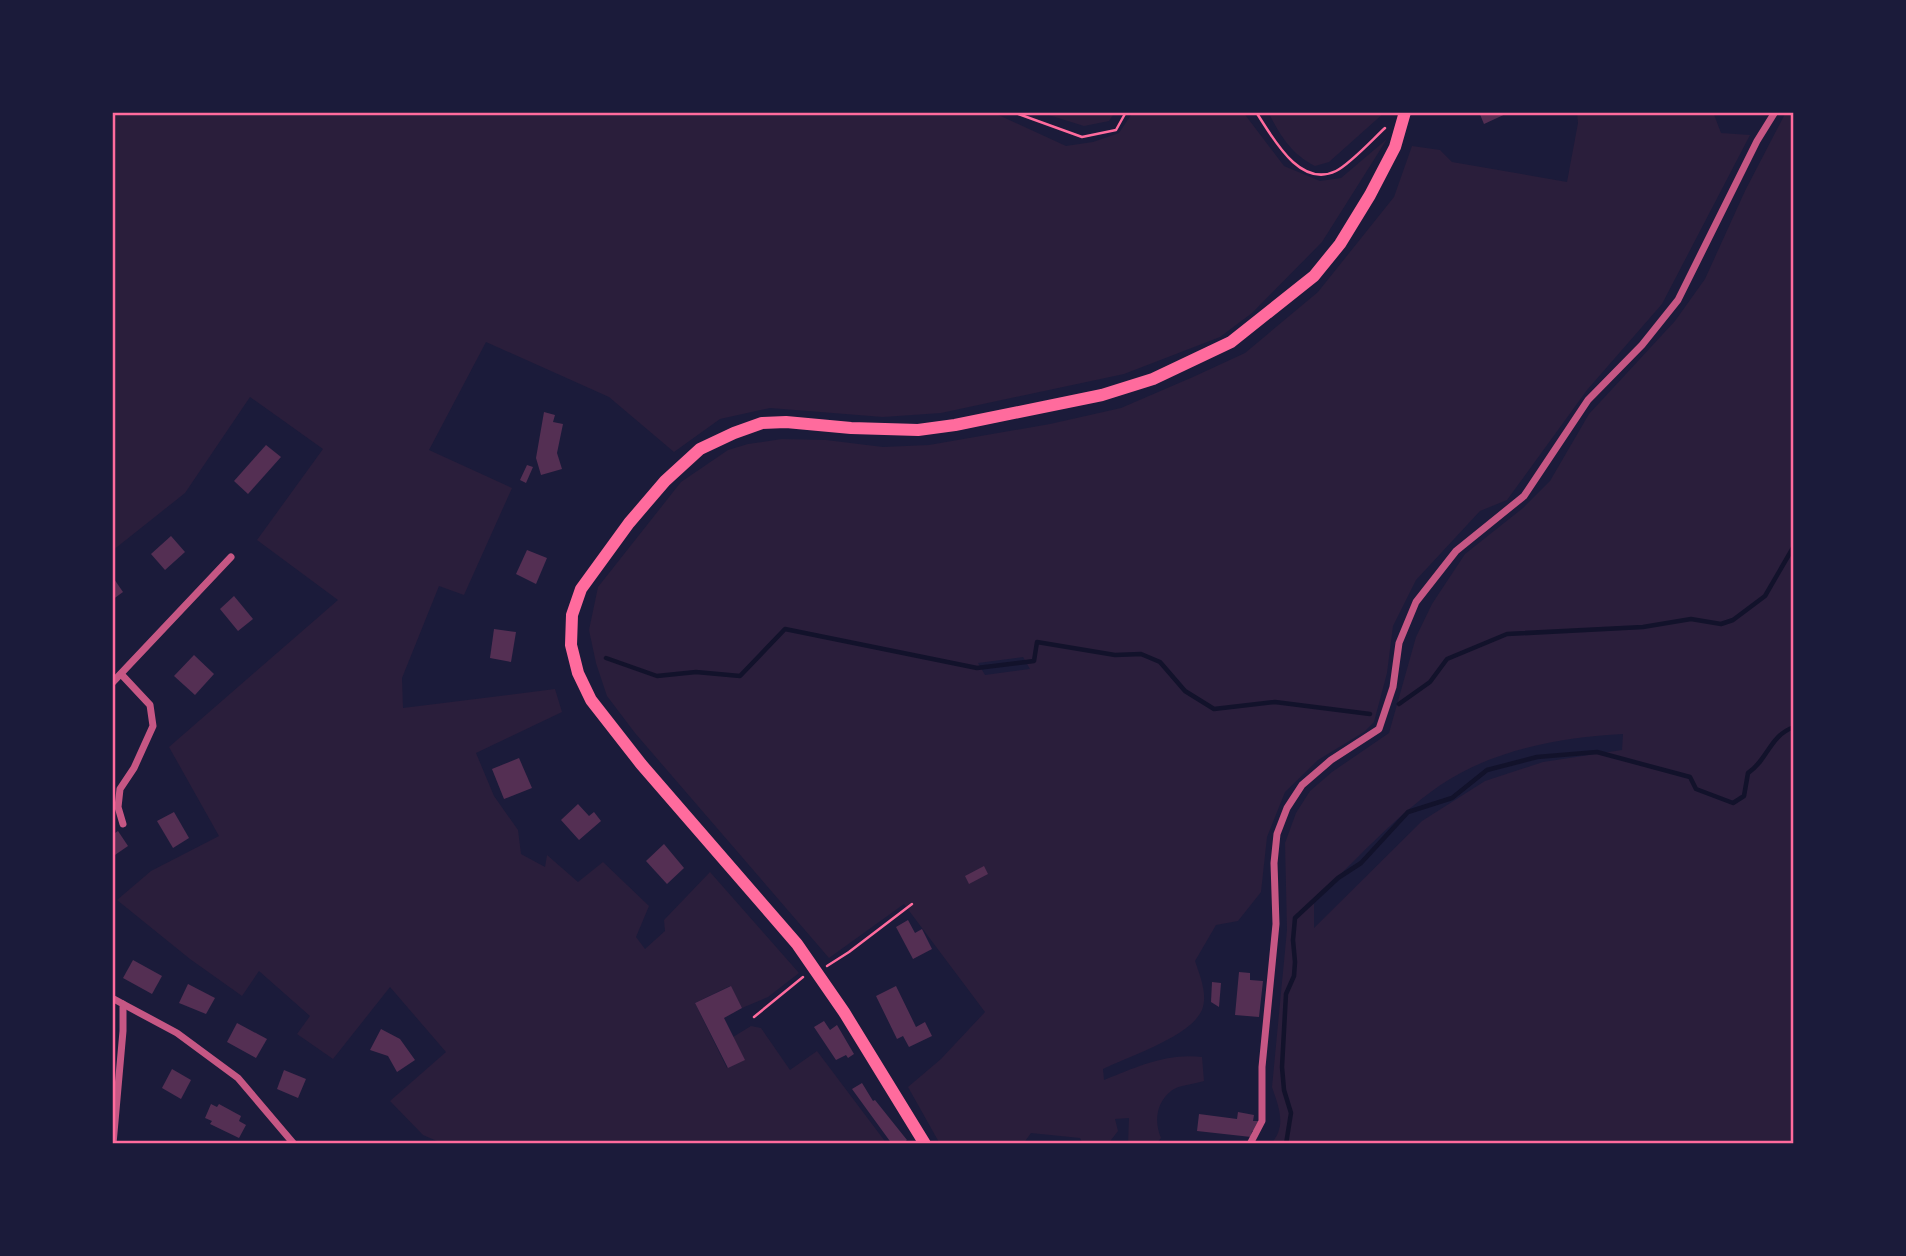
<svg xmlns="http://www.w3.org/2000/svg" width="1906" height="1256" font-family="Commissioner,sans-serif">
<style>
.green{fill:#2a1e3b;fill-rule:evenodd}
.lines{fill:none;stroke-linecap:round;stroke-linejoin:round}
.stream{stroke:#12122b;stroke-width:4.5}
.building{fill:#542f53}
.path{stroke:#ff6b9d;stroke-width:2.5}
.minor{stroke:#c65784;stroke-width:7}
.secondary{stroke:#ff6b9d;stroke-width:12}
.neatline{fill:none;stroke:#ff6b9d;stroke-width:2.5}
</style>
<rect width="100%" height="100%" fill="#1b1b3a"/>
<g class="green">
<path d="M112,112H992L1066,146L1093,142L1119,133L1133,112H1243L1284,166L1320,181L1341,178L1387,139L1322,242L1252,313L1220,337L1124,374L941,413L883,417L770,408L720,419L674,452L609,397L486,342L429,450L512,488L464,595L439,586L402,678L403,708L555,689L562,712L476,753L494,796L518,830L521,854L545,867L547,855L578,882L603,862L649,906L636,937L645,949L665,931L664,920L710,872L799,973L768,997L742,1008L730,986L695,1003L727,1068L733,1037L751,1026L761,1028L790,1070L817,1051L887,1144H444L423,1135L390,1101L446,1052L390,987L333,1059L297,1034L310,1016L259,971L242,996L190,959L117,900L151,871L219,836L169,747L338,600L257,540L323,449L250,397L185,493L112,551Z"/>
<path d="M1039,112H1115L1109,121L1084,126Z"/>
<path d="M1268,112H1385L1329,162L1315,166C1290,153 1281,136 1268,112Z"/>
<path d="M1577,112H1713L1721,133L1750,135L1662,304L1587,390L1507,500L1480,511L1416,580L1393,626L1387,673L1374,722L1364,732L1318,760L1285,792L1267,837L1261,892L1238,921L1216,925L1195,961C1200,976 1208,994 1202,1010C1190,1037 1129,1056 1103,1069L1104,1080C1137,1067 1166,1053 1202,1057L1204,1081C1195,1084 1178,1085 1171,1091C1156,1103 1154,1122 1161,1138L1156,1144H1128L1129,1118L1115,1119L1118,1131L1108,1144H1083L1080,1138L1031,1133L1023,1144H940L908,1087L941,1059L985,1012L904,904L829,958L635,733L607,696L596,663L589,630L598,587L681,482L728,450L748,444L782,439L826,440L883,447L929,445L1050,424L1121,408L1193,377L1245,353L1318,292L1394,197L1412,146L1440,150L1452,162L1567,182L1578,123ZM1023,657L1030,669L985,675L978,663Z"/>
<path d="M1786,112H1794V1144H1271C1287,1126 1279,1108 1272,1087L1287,930L1285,843L1296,813L1310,791L1332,772L1389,733L1416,637L1432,604L1465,554L1523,508L1550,481L1589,414L1675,321L1705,279L1745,191ZM1623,734L1622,750L1543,762L1485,781L1422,821L1314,928V901C1354,862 1393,818 1439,786C1491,750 1561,737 1623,734Z"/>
</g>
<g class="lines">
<g class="stream">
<path d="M606,658L657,676L696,672L740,676L785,629L977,668L1034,661L1037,642L1115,655L1141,654L1160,662L1185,691L1214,709L1275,702L1370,714"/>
<path d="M1399,704L1430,682L1447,659L1507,634L1643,627L1691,619L1721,624L1733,620L1765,596L1794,546"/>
<path d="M1286,1144L1291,1113L1284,1090L1282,1067L1286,994L1294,976L1295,962L1293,940L1295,918L1338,878L1361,863L1408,812L1452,798L1487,770L1537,757L1597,752L1690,777L1696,789L1733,803L1744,796L1748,773C1768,760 1769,736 1794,727"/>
</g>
</g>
<g class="building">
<path d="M1479,112H1510L1484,124Z"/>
<path d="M544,412L555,415L553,422L563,424L557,453L562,469L541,475L536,458Z"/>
<path d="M266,445L281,457L248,494L234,481Z"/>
<path d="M527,465L533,467L526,483L520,480Z"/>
<path d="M171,536L185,552L165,570L151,554Z"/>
<path d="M527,550L547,558L536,584L516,574Z"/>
<path d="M112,576L123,592L112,600Z"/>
<path d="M234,596L253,619L238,631L220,609Z"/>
<path d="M494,629L516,632L511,662L490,658Z"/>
<path d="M194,655L214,674L195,695L174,676Z"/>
<path d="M519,758L532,788L504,799L492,769Z"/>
<path d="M578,804L589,816L594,812L601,821L579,840L561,820Z"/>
<path d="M174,812L189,838L173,848L157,821Z"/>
<path d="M118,831L128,846L112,857V835Z"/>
<path d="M664,844L684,868L667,884L646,861Z"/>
<path d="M984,866L988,874L969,884L965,876Z"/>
<path d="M908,920L915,933L922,929L932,949L913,959L896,927Z"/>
<path d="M133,960L162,976L152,994L123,978Z"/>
<path d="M1239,972L1250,973V980L1263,981L1259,1017L1235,1015Z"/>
<path d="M1212,982L1221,983L1219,1007L1211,1002Z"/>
<path d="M188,984L215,998L206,1014L179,1003Z"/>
<path d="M731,986L742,1008L724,1018L745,1060L728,1068L695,1003Z"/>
<path d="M896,986L916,1027L925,1022L932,1036L909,1047L903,1036L897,1039L876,996Z"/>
<path d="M824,1021L830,1030L837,1025L854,1054L848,1058L846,1055L836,1060L814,1027Z"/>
<path d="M237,1023L267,1039L256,1058L227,1042Z"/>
<path d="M381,1029L400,1039L415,1060L397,1072L388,1056L370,1050Z"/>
<path d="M172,1069L191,1080L181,1099L162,1088Z"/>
<path d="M284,1070L306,1079L298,1098L277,1089Z"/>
<path d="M862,1083L873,1101L875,1100L907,1140L902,1144H892L852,1089Z"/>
<path d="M211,1104L217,1107L219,1104L241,1116L239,1121L246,1125L239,1138L210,1124L212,1121L205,1118Z"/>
<path d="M1238,1112L1254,1115L1253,1121H1258L1257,1132L1252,1131L1251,1137L1197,1131L1199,1114L1237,1119Z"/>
</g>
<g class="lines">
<g class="path">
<path d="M1013,112L1082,137L1116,130L1126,112"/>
<path d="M1256,112C1272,136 1299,189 1336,171C1350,164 1372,140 1385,128"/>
<path d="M827,966L849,952L912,904"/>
<path d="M754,1017L803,977"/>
</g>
<g class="minor">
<path d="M121,674L150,705L153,726L134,768L120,789L118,807L123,824"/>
<path d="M112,683L231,557"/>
<path d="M112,998L123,1004V1031L113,1144"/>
<path d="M123,1004L177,1033L238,1078L294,1144"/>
<path d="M1250,1144L1262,1121V1067L1276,924L1274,863L1277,834L1287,808L1302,785L1331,760L1379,729L1393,687L1399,643L1416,602L1456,551L1524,496L1588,400L1642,345L1678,300L1757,141L1775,112"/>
</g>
<path class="secondary" d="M925,1144L844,1012L797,944L641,764L591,700L578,673L571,645L572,615L581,589L629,523L665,481L700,449L734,433L762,423L786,422L851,428L918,430L955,425L1102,395L1153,379L1231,342L1314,276L1340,244L1370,195L1395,147L1405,112"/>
</g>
<rect width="1906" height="1256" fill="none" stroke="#1b1b3a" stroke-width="228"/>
<rect x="114" y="114" width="1678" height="1028" class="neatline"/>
</svg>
